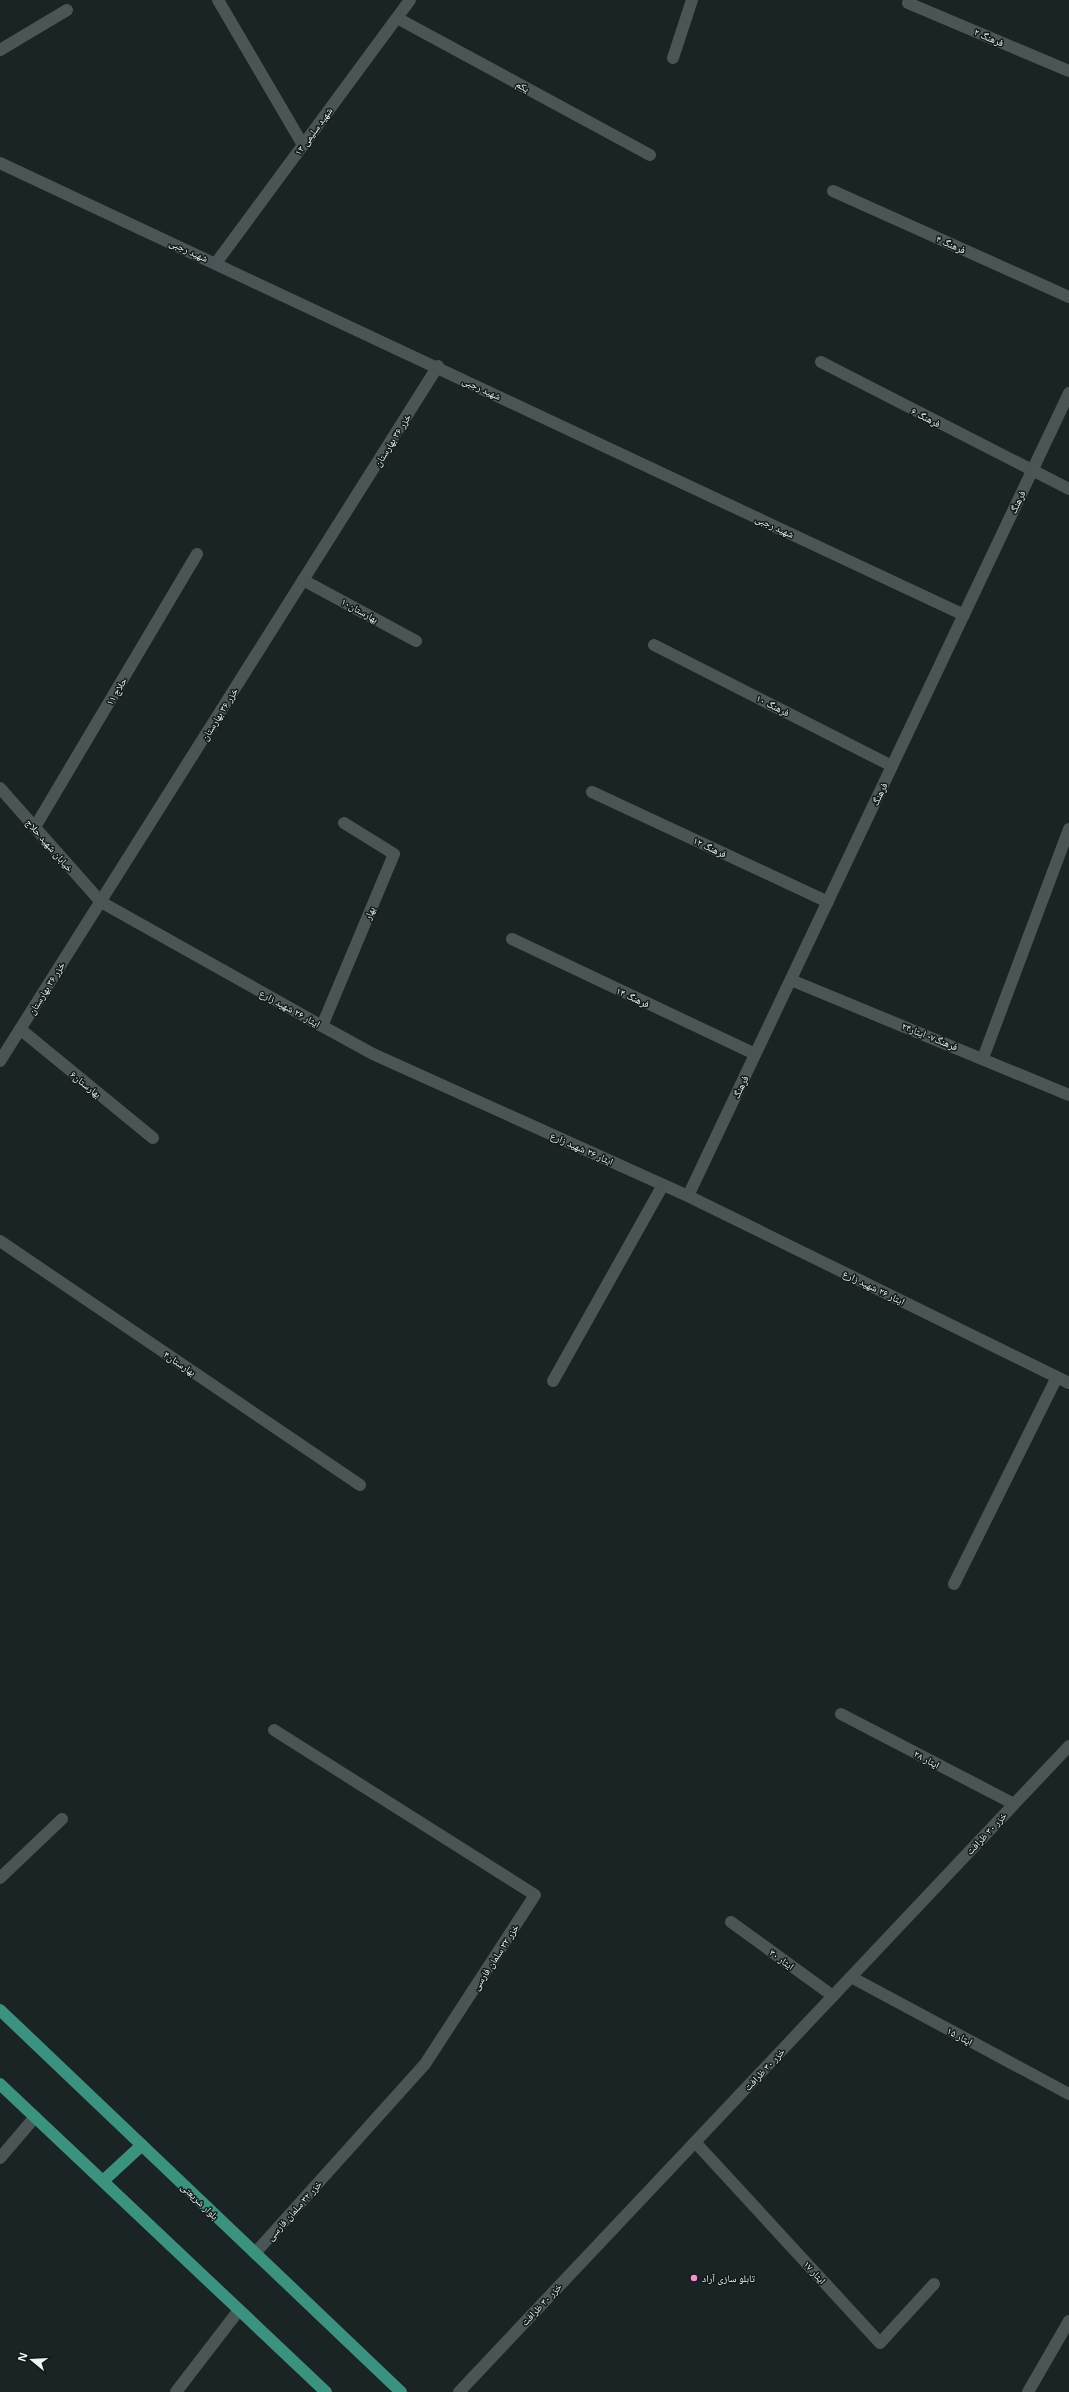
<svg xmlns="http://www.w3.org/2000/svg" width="1069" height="2392" font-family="'Open Sans','Noto Naskh Arabic',sans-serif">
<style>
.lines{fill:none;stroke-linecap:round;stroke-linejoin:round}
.minor{stroke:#4b5556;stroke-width:12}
.tertiary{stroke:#4b5556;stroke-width:12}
.primary{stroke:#3b927e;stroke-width:12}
.poi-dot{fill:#f690cf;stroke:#121a1b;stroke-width:1.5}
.labels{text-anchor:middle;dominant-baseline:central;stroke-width:3;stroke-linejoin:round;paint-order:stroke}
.street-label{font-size:10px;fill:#edf4f4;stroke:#121a1b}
.poi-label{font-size:10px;fill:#edf4f4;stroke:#121a1b;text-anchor:start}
</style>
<rect width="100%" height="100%" fill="#1b2424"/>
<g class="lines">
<g class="minor">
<path d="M218,0L303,145"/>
<path d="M908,3L1069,71"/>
<path d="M397,18L650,155"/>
<path d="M0,50L67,10"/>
<path d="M673,58L692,0"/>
<path d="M0,163L964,615"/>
<path d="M833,191L1069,297"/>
<path d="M216,263L410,0"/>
<path d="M821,362L1069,489"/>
<path d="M303,580L416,641"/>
<path d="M654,645L892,766"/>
<path d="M592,792L828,902"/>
<path d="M35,827L197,554"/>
<path d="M512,939L755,1054"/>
<path d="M791,980L1069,1095"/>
<path d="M322,1026L394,854L344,823"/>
<path d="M20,1029L153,1138"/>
<path d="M983,1058L1069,829"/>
<path d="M0,1061L438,366"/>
<path d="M688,1196L1069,393"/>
<path d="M0,1241L360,1485"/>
<path d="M553,1381L663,1185"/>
<path d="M954,1584L1057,1377"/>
<path d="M841,1714L1014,1804"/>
<path d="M0,1878L62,1819"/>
<path d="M731,1922L833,1996"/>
<path d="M851,1977L1069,2094"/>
<path d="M695,2142L880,2343L934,2284"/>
<path d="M0,2158L35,2117"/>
<path d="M255,2253L425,2064L535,1895L274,1730"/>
<path d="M176,2392L239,2310"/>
<path d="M1028,2392L1069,2321"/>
</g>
<g class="tertiary">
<path d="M0,788L101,902L322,1026L373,1054L688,1196L1069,1383"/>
<path d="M459,2392L1069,1746"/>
</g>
<g class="primary">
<path d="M0,2010L401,2392"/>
<path d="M0,2084L326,2392"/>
<path d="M103,2181L142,2145"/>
</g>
</g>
<circle class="poi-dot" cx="694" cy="2278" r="4"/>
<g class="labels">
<g class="street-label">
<text transform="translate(989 37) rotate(23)">فرهنگ ۲</text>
<text transform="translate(523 86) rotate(29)">یکم</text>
<text transform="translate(313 131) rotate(-54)">شهید سلیمی ۱۳</text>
<text transform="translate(951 244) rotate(24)">فرهنگ ۴</text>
<text transform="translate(189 250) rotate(25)">شهید رجبی</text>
<text transform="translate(482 388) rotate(25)">شهید رجبی</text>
<text transform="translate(926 417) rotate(27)">فرهنگ ۶</text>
<text transform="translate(392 440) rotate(-58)">خزر ۳۶ بهارستان</text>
<text transform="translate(1017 502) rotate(-65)">فرهنگ</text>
<text transform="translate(775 526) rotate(25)">شهید رجبی</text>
<text transform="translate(360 610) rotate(29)">بهارستان۱۰</text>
<text transform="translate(116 691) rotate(-59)">حلاج ۱۱</text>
<text transform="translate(773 705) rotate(27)">فرهنگ ۱۰</text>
<text transform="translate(219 714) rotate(-58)">خزر ۳۶ بهارستان</text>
<text transform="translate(879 794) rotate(-65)">فرهنگ</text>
<text transform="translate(50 845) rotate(49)">خیابان شهید حلاج</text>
<text transform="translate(710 847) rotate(25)">فرهنگ ۱۲</text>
<text transform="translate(369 913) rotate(-67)">بهار</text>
<text transform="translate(46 988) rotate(-58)">خزر ۳۶ بهارستان</text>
<text transform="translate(633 997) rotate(25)">فرهنگ ۱۴</text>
<text transform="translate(290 1008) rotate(29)">ایثار ۲۶ شهید زارع</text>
<text transform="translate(930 1036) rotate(22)">فرهنگ۷- ایثار۲۴</text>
<text transform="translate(86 1084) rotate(39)">بهارستان۶</text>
<text transform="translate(740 1087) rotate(-65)">فرهنگ</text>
<text transform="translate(582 1148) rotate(24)">ایثار ۲۶ شهید زارع</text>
<text transform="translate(874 1287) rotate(26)">ایثار ۲۶ شهید زارع</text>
<text transform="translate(180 1363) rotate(34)">بهارستان۴</text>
<text transform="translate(927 1759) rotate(28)">ایثار ۲۸</text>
<text transform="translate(986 1833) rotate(-47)">خزر ۳۰ ظرافت</text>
<text transform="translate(495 1957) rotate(-57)">خزر ۳۲ سلمان فارسی</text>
<text transform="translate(782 1959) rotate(36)">ایثار ۳۰</text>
<text transform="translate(960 2036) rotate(28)">ایثار ۱۵</text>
<text transform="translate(764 2069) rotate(-47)">خزر ۳۰ ظرافت</text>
<text transform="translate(200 2201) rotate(44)">بلوار شریعتی</text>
<text transform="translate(294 2210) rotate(-48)">خزر ۳۲ سلمان فارسی</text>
<text transform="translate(815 2272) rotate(47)">ایثار ۱۷</text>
<text transform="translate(541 2304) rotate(-47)">خزر ۳۰ ظرافت</text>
</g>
<g class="poi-label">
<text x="702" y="2278">تابلو سازی آراد</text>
</g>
</g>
<g transform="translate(32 2360) rotate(288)" stroke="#121a1b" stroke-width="3" paint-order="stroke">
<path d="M0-3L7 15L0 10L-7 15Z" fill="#edf4f4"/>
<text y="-6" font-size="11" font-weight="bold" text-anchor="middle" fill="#edf4f4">N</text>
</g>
</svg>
